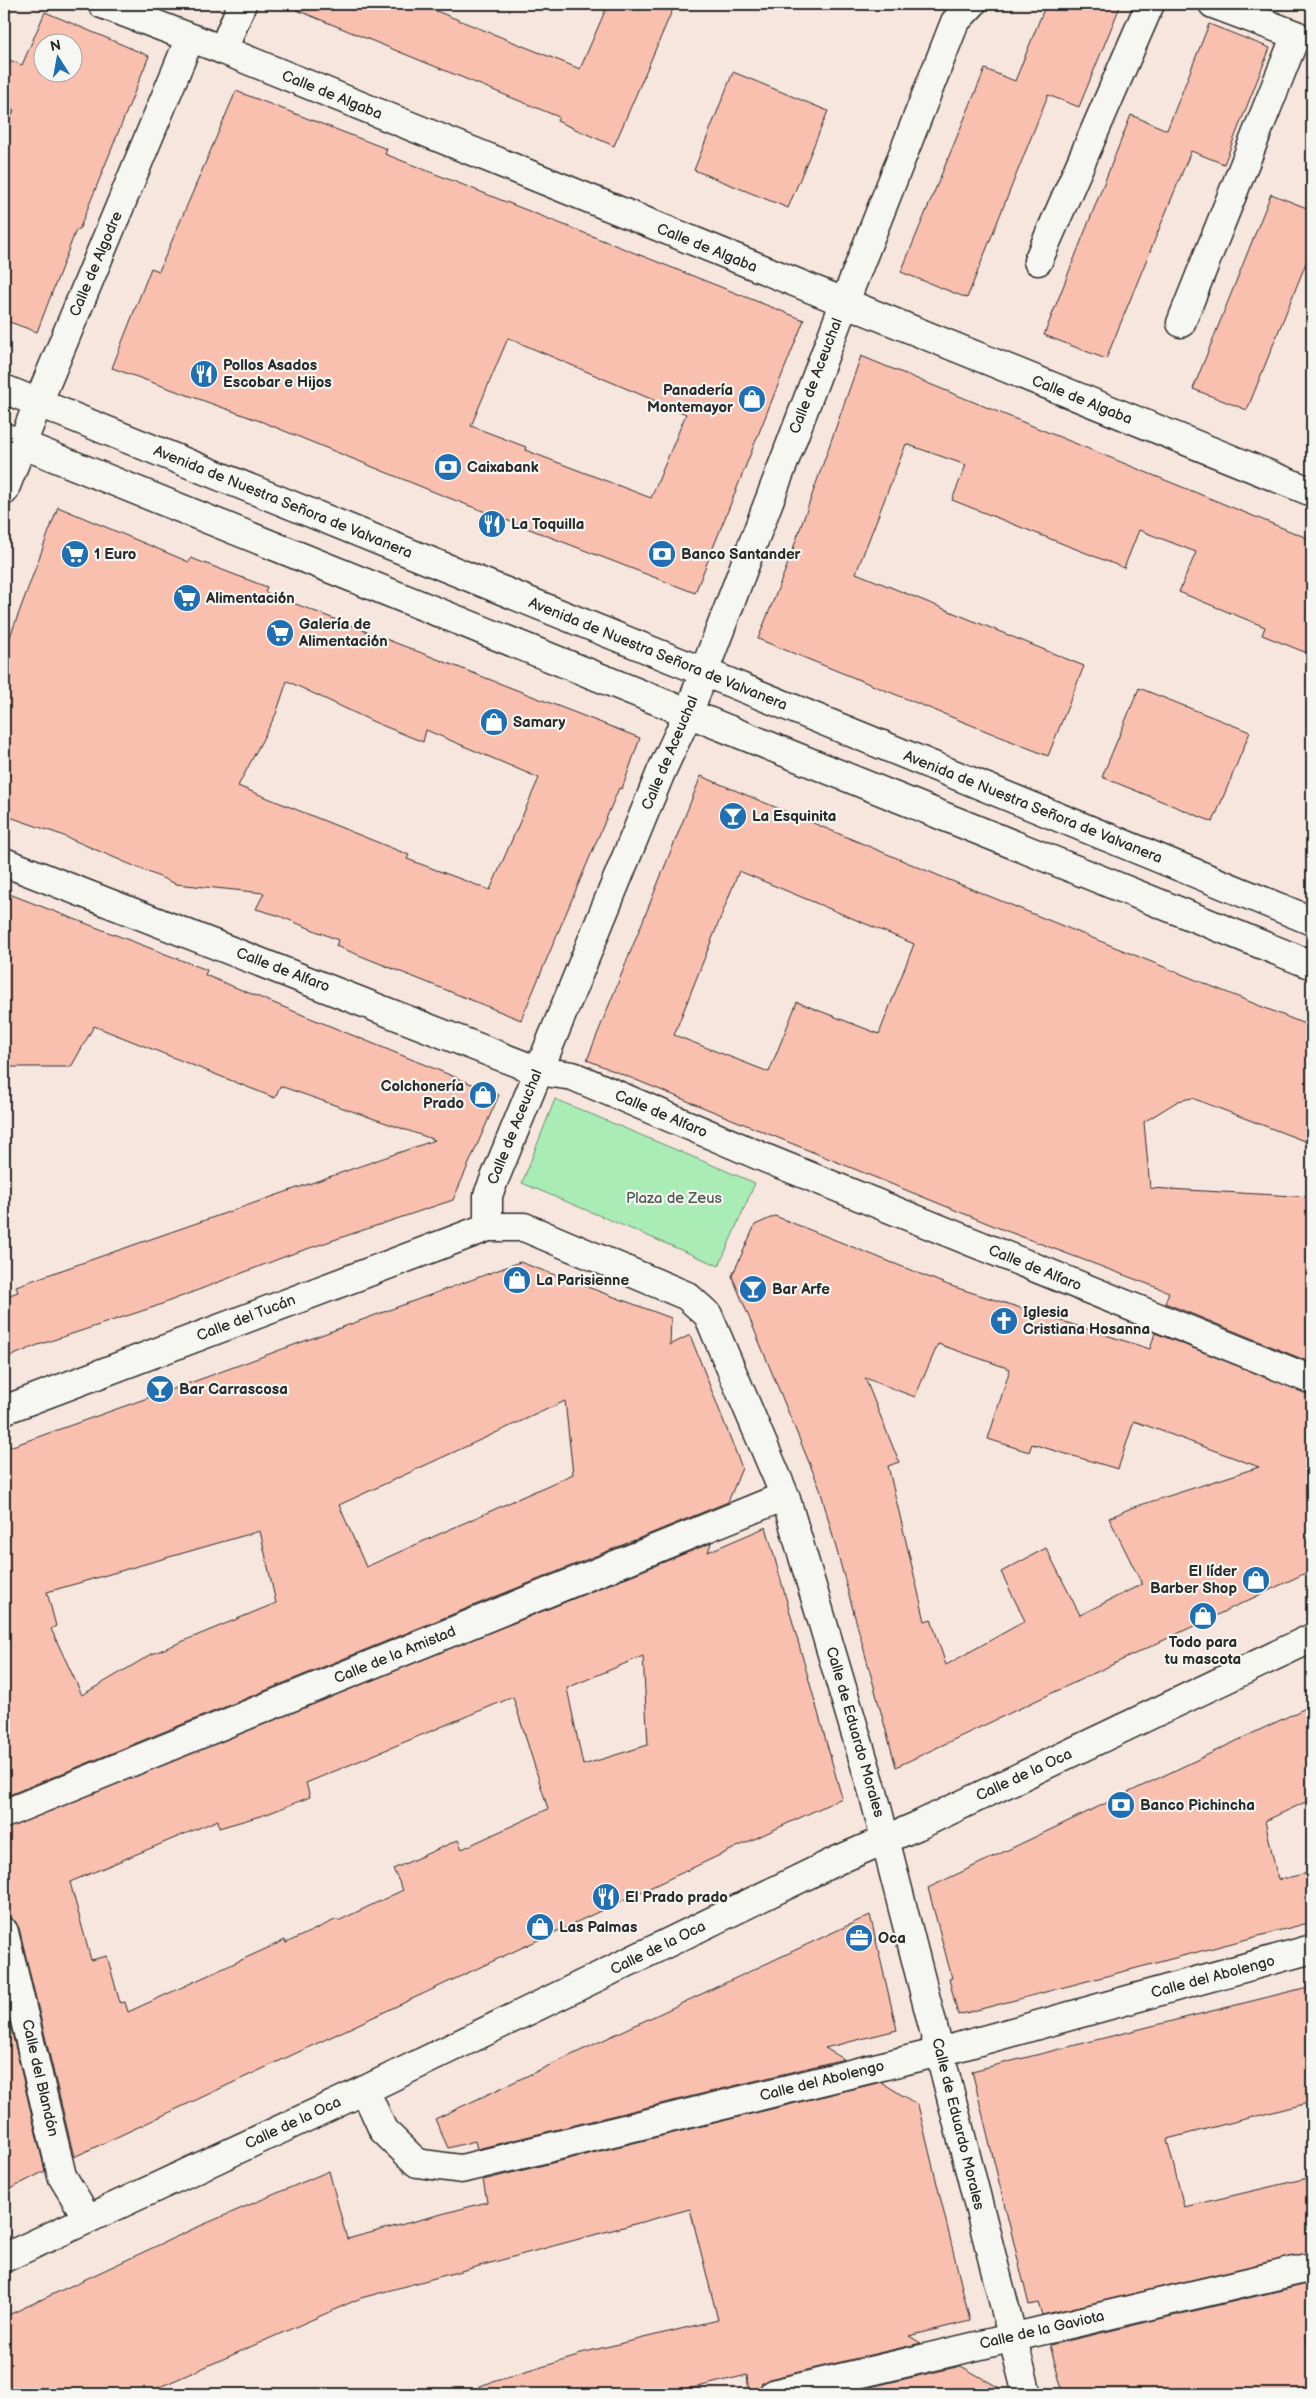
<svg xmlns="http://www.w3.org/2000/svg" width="1316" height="2398" font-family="'Balsamiq Sans',sans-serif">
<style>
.green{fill:#a9ecb6;stroke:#6a8c70}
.building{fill:#f9c0b0;stroke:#2b2b2b;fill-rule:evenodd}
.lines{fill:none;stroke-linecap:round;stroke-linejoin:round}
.minor-casing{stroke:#2b2b2b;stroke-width:31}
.major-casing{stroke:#2b2b2b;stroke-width:31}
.minor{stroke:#f6f6f2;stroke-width:28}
.major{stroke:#f6f6f2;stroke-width:28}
.labels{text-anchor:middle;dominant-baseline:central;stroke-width:4.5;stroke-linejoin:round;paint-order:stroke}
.street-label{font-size:15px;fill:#2b2b2b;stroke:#f6f6f2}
.poi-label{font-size:15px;font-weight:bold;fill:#2b2b2b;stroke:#f6f6f2;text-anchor:start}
.park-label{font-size:15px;fill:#4a5b4e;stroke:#f6f6f2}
</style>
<rect width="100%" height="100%" fill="#f7e6de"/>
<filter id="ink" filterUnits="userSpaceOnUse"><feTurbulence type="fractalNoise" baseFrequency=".02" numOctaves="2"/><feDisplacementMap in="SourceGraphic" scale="10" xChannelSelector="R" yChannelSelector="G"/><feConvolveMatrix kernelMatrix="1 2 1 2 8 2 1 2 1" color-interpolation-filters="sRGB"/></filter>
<g filter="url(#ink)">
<path class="green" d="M555,1099L755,1183L719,1266L522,1183Z"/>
<g class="building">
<path d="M282,4H419L580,69L608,4H675L614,146L557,121L559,117Z"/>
<path d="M1046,4H1121L1079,107L1048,95L967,298L901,272L985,69L1015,81Z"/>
<path d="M45,12L149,56L79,230H76L37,332L4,320V135L14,110L4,106V58L22,65ZM42,42H72V72H42Z"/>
<path d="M1209,24L1270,48L1224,164L1191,151L1106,359L1044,335L1131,115L1167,130Z"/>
<path d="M733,72L828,111L788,208L694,170Z"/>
<path d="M236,91L387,149L385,154L804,320L695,593L444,496L260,421L112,368L151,268L159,271ZM508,338L686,414L651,498L525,450L526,447L471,426Z"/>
<path d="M1271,194L1312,210V248L1247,410L1193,389Z"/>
<path d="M861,356L1312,540V655L1262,635L1265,627L1179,592L1196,552L1139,530L1124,568L952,500L966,465L906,444L856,573L1084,666L1048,756L758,639L787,566Z"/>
<path d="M58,507L189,562L191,558L267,587L265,592L640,738L622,789L619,788L521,1020L336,946L338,940L277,915L256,909L264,893L176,884L59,834L4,815V653ZM287,681L374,722L423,742L426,730L539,778L490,890L407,859L409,855L238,786L276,714Z"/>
<path d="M1139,688L1250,732L1213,822L1102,777Z"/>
<path d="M701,776L942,877L1312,1027V1144L1192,1098L1178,1101L1144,1122L1150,1188L1312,1197V1363L1165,1303L1169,1292L1004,1230L587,1060ZM739,871L914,944L879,1034L797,1002L769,1072L674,1035Z"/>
<path d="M4,892L207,970L205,975L499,1095L453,1200L289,1255L154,1307L38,1345L4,1359V1297L18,1292L16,1286L435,1140L280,1086L275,1098L94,1026L71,1067H4Z"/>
<path d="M775,1216L948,1285L1150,1349L1155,1333L1312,1395V1570L896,1767L820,1489L732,1276L755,1225ZM938,1344L1010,1369L988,1439L1029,1452L1032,1444L1118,1469L1134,1421L1259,1467L1131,1508L1109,1518L1142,1584L1080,1615L1046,1548L1001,1572L1025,1621L946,1665L931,1619L925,1621L888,1466L899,1462L865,1378L915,1397Z"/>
<path d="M520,1262L671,1318L670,1345L690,1335L742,1468L728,1502L4,1797V1449L201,1379ZM565,1401L573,1474L366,1567L339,1505ZM260,1531L276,1603L152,1654L82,1695L51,1629L56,1626L47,1592Z"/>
<path d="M766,1527L842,1798L74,2157L19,1928L15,1921L4,1917V1829L711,1543L708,1552ZM643,1656L648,1745L583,1765L567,1688ZM513,1697L548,1809L462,1849L458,1840L393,1869L403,1890L338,1921L337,1919L286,1943L285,1940L128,2012L125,2002L120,2003L107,1956L91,1960L70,1882L218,1820L219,1828L267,1814L310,1797L306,1783Z"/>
<path d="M1312,1705V1799L1265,1821L1278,1880L1312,1872V1922L958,2015L949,1979L952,1978L928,1888Z"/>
<path d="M870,1915L897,2030L825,2048L844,2059L477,2149L475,2141L448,2148L435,2119Z"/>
<path d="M1312,1986V2102L1167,2139L1184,2207L1312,2177V2252L1042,2315L1038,2303L1029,2305L972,2071Z"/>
<path d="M4,1999L45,2171L4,2192Z"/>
<path d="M881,2082L918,2105L970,2321L909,2336L921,2343L769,2379L762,2383L758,2394H749L747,2375L668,2394H481L479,2386L578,2356L577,2354L718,2320L690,2209L361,2298L144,2394H4V2317L193,2229L329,2171L347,2239L487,2202L483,2180Z"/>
<path d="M1312,2283V2333L1306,2335L1312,2376V2394H1063L1050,2345Z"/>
<path d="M961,2366L1010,2394H840Z"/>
</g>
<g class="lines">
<defs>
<g id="minor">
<path d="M102,4L223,50L1312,492"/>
<path d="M223,50L242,4"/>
<path d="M1038,261L1150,4"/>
<path d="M1181,323L1296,35L1213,4"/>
<path d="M4,491L38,403L190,38"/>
<path d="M4,862L538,1071L573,1076L765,1158L1312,1380"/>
<path d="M488,1227V1195L661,772L688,714L844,304L955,22L972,4"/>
<path d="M4,1410L488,1227H524L687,1296L708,1315L785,1496L873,1792L1027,2394"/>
<path d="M4,1814L785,1496"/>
<path d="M4,1932L62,2176L88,2219"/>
<path d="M365,2090L383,2130L417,2163L461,2169L940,2052L1312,1949"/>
<path d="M4,2258L365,2090L838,1860L917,1826L1312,1638"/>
<path d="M773,2394L1312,2267"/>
</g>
<g id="major">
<path d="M4,389L704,672L1312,921"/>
<path d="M4,437L1312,965"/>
</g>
</defs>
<use href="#minor" class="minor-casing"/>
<use href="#major" class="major-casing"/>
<use href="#minor" class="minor"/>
<use href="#major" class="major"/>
</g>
</g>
<defs>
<symbol id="restaurant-disc" viewBox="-11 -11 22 22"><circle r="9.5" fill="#1f6fb2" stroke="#f6f6f2"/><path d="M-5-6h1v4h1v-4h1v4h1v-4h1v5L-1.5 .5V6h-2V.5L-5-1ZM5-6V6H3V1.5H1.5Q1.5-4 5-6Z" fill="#fff"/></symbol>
<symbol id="shop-disc" viewBox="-11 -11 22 22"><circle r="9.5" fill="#1f6fb2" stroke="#f6f6f2"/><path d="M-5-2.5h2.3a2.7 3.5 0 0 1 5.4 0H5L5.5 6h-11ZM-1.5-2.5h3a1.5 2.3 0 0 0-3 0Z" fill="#fff"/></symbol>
<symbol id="bank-disc" viewBox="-11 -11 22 22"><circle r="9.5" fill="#1f6fb2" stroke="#f6f6f2"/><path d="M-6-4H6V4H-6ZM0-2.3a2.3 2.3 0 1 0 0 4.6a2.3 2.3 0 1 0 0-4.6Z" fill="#fff"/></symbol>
<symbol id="supermarket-disc" viewBox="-11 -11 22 22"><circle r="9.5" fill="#1f6fb2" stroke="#f6f6f2"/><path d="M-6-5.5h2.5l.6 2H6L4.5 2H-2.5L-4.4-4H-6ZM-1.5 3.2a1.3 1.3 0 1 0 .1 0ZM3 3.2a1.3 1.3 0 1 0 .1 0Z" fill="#fff"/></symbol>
<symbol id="bar-disc" viewBox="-11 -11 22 22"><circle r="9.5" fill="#1f6fb2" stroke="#f6f6f2"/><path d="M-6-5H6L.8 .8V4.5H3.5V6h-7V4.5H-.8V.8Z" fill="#fff"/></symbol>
<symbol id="church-disc" viewBox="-11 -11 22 22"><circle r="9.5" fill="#1f6fb2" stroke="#f6f6f2"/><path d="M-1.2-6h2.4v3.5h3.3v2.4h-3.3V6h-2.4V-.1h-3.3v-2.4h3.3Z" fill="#fff"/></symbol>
<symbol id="office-disc" viewBox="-11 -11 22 22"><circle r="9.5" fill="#1f6fb2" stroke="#f6f6f2"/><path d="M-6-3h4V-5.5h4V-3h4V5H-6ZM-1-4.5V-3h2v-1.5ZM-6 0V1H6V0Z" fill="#fff"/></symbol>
</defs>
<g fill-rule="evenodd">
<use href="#restaurant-disc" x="188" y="358" width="32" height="32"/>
<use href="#shop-disc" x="736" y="383" width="32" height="32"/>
<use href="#bank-disc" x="432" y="451" width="32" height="32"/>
<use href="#restaurant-disc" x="476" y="508" width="32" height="32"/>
<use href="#supermarket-disc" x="59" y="538" width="32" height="32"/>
<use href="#bank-disc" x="646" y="538" width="32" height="32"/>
<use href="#supermarket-disc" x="171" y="582" width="32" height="32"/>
<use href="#supermarket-disc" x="264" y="617" width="32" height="32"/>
<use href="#shop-disc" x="478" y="706" width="32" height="32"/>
<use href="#bar-disc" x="717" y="800" width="32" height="32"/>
<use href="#shop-disc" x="467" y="1079" width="32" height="32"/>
<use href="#shop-disc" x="501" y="1264" width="32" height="32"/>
<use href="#bar-disc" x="737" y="1273" width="32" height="32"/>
<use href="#church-disc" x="988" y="1305" width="32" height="32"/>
<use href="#bar-disc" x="144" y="1373" width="32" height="32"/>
<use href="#shop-disc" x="1240" y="1564" width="32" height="32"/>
<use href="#shop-disc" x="1187" y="1600" width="32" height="32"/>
<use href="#bank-disc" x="1105" y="1789" width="32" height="32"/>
<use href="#restaurant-disc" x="590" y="1881" width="32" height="32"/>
<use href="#shop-disc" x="524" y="1911" width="32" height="32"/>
<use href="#office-disc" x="843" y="1922" width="32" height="32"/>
</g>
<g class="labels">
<g class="street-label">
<text transform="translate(332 95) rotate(22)">Calle de Algaba</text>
<text transform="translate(707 248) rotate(22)">Calle de Algaba</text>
<text transform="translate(96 264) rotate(-67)">Calle de Algodre</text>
<text transform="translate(816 376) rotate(-69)">Calle de Aceuchal</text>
<text transform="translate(1082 400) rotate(22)">Calle de Algaba</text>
<text transform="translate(283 502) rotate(22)">Avenida de Nuestra Señora de Valvanera</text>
<text transform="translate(658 654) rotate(22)">Avenida de Nuestra Señora de Valvanera</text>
<text transform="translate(670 753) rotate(-67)">Calle de Aceuchal</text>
<text transform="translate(1033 807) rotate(22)">Avenida de Nuestra Señora de Valvanera</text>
<text transform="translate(283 970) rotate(21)">Calle de Alfaro</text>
<text transform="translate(661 1114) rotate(23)">Calle de Alfaro</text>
<text transform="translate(515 1127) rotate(-68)">Calle de Aceuchal</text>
<text transform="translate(1035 1268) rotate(22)">Calle de Alfaro</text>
<text transform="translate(246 1318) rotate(-21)">Calle del Tucán</text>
<text transform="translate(395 1655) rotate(-22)">Calle de la Amistad</text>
<text transform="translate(855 1732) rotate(74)">Calle de Eduardo Morales</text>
<text transform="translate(1024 1775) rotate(-25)">Calle de la Oca</text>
<text transform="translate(658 1948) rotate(-26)">Calle de la Oca</text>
<text transform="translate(1213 1977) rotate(-15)">Calle del Abolengo</text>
<text transform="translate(40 2078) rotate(77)">Calle del Blandón</text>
<text transform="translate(822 2081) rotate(-14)">Calle del Abolengo</text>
<text transform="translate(293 2123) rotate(-25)">Calle de la Oca</text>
<text transform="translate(958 2124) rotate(76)">Calle de Eduardo Morales</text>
<text transform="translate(1042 2330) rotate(-13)">Calle de la Gaviota</text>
</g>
<g class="poi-label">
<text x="223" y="365">Pollos Asados<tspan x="223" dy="17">Escobar e Hijos</tspan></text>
<text x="733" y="390" text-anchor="end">Panadería<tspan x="733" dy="17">Montemayor</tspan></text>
<text x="467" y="467">Caixabank</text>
<text x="511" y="524">La Toquilla</text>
<text x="94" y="554">1 Euro</text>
<text x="681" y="554">Banco Santander</text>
<text x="206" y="598">Alimentación</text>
<text x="299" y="624">Galería de<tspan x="299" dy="17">Alimentación</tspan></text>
<text x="513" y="722">Samary</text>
<text x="752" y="816">La Esquinita</text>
<text x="464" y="1086" text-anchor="end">Colchonería<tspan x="464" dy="17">Prado</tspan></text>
<text x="536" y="1280">La Parisienne</text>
<text x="772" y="1289">Bar Arfe</text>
<text x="1023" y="1312">Iglesia<tspan x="1023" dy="17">Cristiana Hosanna</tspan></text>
<text x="179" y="1389">Bar Carrascosa</text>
<text x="1237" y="1571" text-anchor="end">El líder<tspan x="1237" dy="17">Barber Shop</tspan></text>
<text x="1203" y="1642" text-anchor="middle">Todo para<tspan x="1203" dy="17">tu mascota</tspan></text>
<text x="1140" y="1805">Banco Pichincha</text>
<text x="625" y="1897">El Prado prado</text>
<text x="559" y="1927">Las Palmas</text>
<text x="878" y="1938">Oca</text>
</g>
<g class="park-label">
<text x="674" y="1198">Plaza de Zeus</text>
</g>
</g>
<rect width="1316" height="2398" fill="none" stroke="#f6f6f2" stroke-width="20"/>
<rect x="10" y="10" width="1296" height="2378" fill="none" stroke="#2b2b2b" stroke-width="2" filter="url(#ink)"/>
<g transform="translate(58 58) rotate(349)"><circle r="24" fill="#f6f6f2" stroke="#a5a5a2"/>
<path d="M0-4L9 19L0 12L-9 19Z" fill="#1f6fb2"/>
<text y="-8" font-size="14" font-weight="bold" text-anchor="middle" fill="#2b2b2b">N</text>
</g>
</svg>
